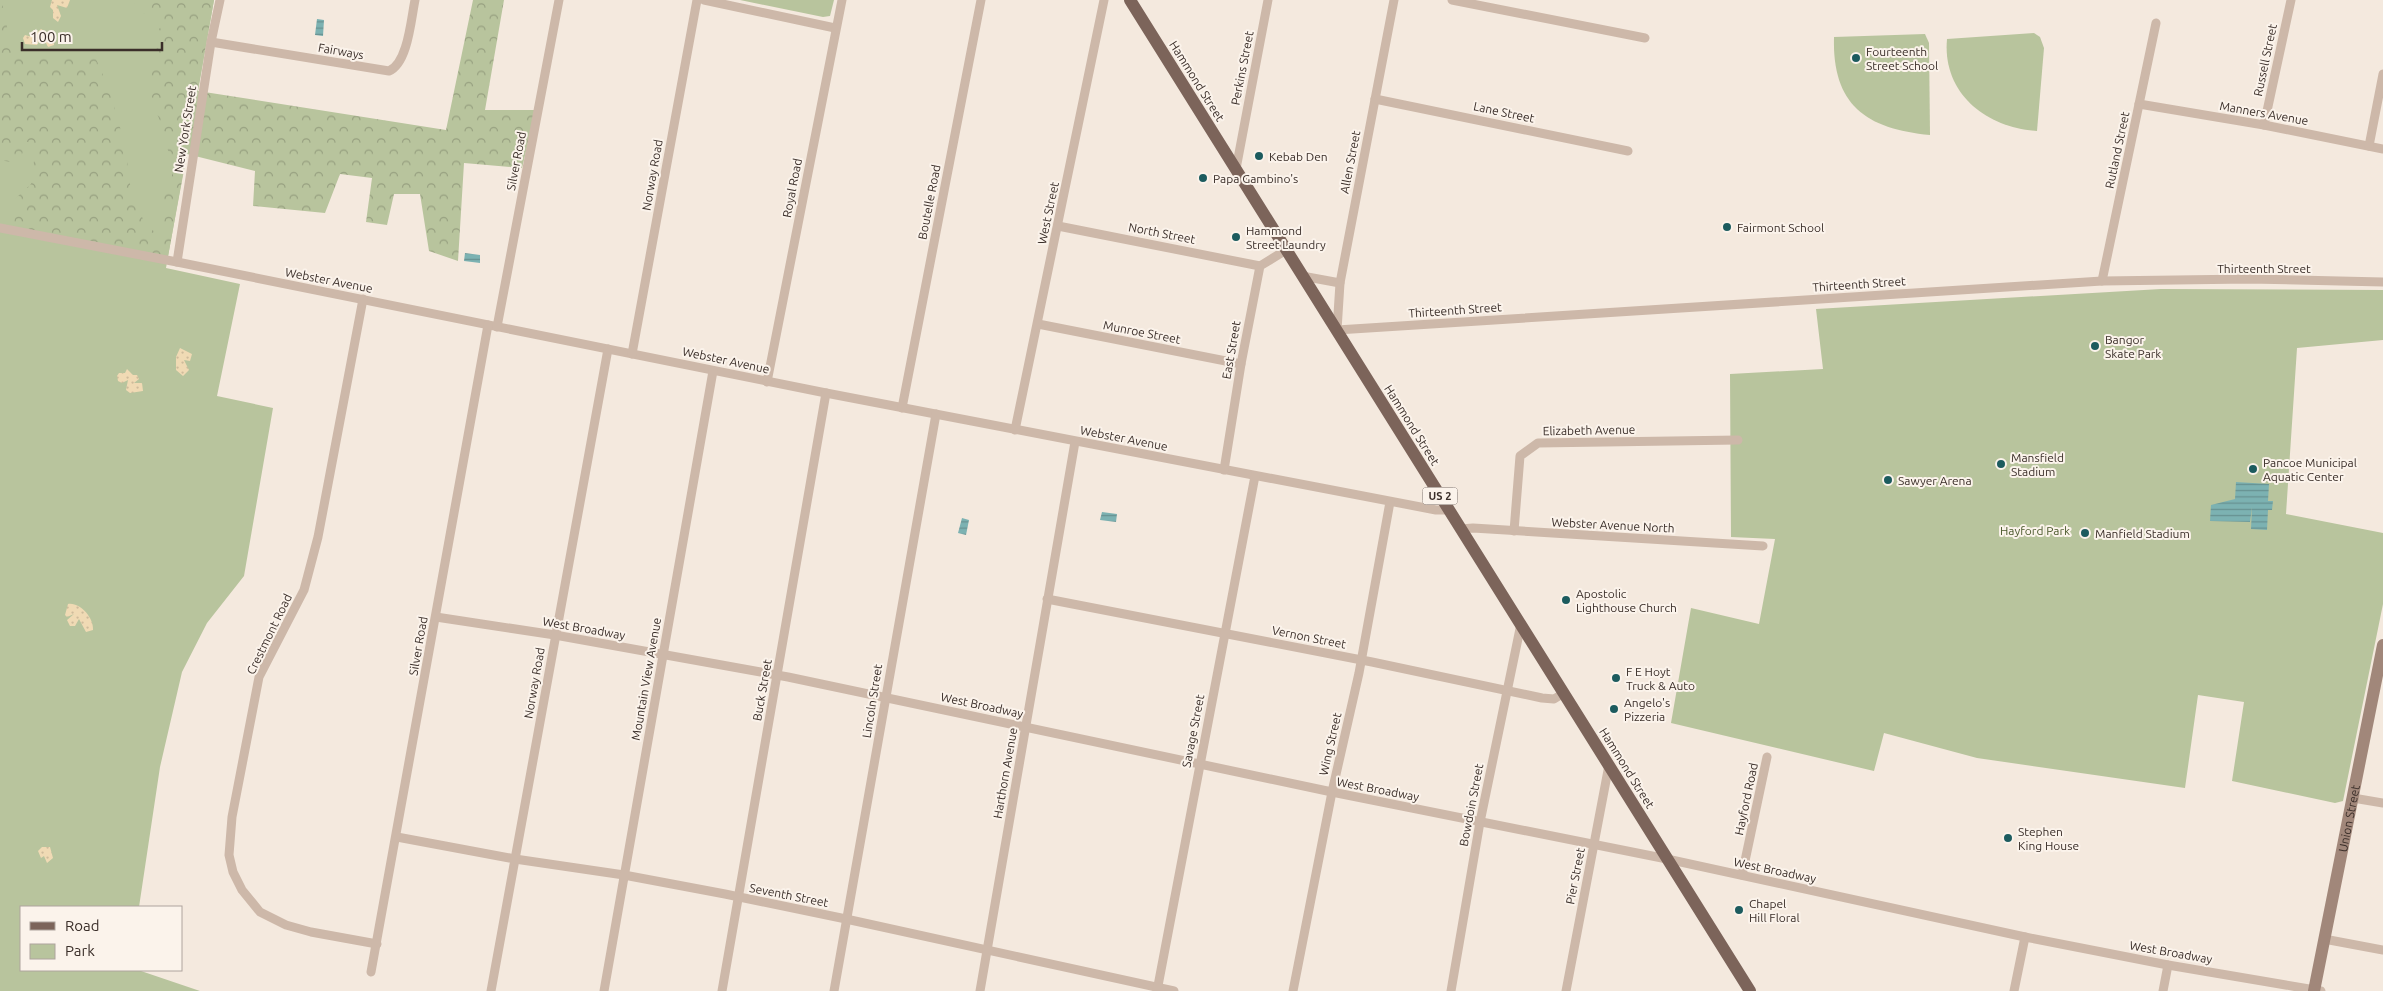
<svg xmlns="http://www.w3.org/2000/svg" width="2383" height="991" font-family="Ubuntu,sans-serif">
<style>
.green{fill:#b8c49d}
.forest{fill:url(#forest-crowns)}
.sand{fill:url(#sand-dots)}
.water{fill:url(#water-rules)}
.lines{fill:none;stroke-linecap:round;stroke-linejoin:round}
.minor{stroke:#cdb8a9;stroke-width:9}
.secondary{stroke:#a1877a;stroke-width:12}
.primary{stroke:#7c645a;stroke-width:12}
.poi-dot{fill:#1c5b5e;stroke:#fbf3eb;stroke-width:2}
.labels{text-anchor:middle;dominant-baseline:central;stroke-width:4;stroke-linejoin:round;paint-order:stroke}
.shield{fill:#fbf3eb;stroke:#746963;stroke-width:1}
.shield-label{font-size:11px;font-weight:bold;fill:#3a2e29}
.street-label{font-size:12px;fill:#3a2e29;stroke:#fbf3eb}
.poi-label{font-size:12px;fill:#3a2e29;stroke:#fbf3eb;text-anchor:start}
.park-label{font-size:12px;fill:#4a592c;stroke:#fbf3eb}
</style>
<defs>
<pattern id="forest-crowns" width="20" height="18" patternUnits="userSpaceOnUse" patternTransform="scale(1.25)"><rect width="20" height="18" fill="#b8c49d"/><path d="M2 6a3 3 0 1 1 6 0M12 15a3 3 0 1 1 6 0" fill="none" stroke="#97a080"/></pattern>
<pattern id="sand-dots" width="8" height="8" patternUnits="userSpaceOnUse" patternTransform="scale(1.25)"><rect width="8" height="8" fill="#f0dab4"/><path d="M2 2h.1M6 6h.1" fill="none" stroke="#cfbb9b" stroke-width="1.8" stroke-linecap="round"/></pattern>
<pattern id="water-rules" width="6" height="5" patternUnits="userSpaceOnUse" patternTransform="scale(1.25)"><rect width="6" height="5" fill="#7cb2b2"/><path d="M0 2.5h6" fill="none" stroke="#679191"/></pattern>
</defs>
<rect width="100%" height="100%" fill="#f4e9de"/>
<g class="green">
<path d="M0,0H214L166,268L240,284L217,396L273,408L244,576L207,623L182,672L160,767L139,907H21V970H138L200,991H0Z"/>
<path d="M740,0H834L830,16L823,17Z"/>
<path d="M2034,33L2040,37L2044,48L2037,131C1987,128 1942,94 1947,39Z"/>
<path d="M1925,34L1929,43L1930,135C1866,129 1832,105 1834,37Z"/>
<path d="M2161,289L2383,290V340L2297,348L2286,514L2383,533V604L2343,801L2335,803L2232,781L2244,702L2198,695L2185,788L1977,758L1884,733L1874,771L1671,723L1691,608L1759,624L1775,539L1731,537L1730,374L1823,369L1816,309Z"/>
</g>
<path class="forest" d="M0,0L5,12L8,34L16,53L79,54L96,59C109,87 117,113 124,143C133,186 124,205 162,239L165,215L161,206L163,194L171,185L173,166L165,141L166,135L157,114L150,90L149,63L157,48L156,32L161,27L162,20L158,14H144L131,0H214L198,91L446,130L473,0H504L485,110H536L522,168L464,163L458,261L429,251L420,194H394L387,225L366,222L372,178L340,174L325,213L253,206L255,171L187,154L168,256L120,246L14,228L16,198L31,184L36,145L25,141L20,164L0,160Z"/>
<g class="sand">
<path d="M52,0H70L67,8L57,5L61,16L58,22L53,18V10L50,7Z"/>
<path d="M41,29L53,36L54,45L48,47L44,39H40L37,45L25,44L23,38L25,35L32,37Z"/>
<path d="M180,348L192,354L190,361L184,360L189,370L183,376L176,370V357Z"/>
<path d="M127,369L133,375H137L139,379L134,383H142L143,391L130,393L126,390L128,380L122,383L118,381L117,376L119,373H125Z"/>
<path d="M68,604C80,602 94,618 93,630L86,632L79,619L75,626H70L67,620L74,614L67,617L65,615Z"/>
<path d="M42,847H50L53,858L47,863L44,856L41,858L38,851Z"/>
</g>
<g class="water">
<path d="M317,19L324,20L323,36L315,35Z"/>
<path d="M465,253L480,255V263L464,261Z"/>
<path d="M2236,482L2269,484L2268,501H2273L2272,510H2268L2267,530L2251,529L2252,507L2250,522L2210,521L2211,505L2235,499Z"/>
<path d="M1102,512L1117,514L1116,522L1100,520Z"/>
<path d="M962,518L969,520L966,535L958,533Z"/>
</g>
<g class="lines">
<g class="minor">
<path d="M704,0L835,28"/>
<path d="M1394,0L1340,283L1337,330L2102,281L2249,279L2383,282"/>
<path d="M1452,0L1645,38"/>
<path d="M211,42L389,71C408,63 411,19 415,0"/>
<path d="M1375,99L1628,151"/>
<path d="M2139,104L2264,125L2383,149"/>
<path d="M2264,125L2291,0"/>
<path d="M2369,146L2383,74"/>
<path d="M1236,169L1268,0"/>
<path d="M1058,226L1260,266"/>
<path d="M0,228L177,262L826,393L1436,510H1449"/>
<path d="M177,262L211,42L220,0"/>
<path d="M1302,276L1340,283"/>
<path d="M2102,281L2156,23"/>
<path d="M363,299L318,537L304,590L259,677L232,817L229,855L233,872L242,890L260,912L286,925L311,932L377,944"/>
<path d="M1038,324L1241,364"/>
<path d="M497,327L559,0"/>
<path d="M632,354L697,0"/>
<path d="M767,382L842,0"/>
<path d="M902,408L981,0"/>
<path d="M1015,430L1104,0"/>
<path d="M1224,470L1241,364L1260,266L1286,250"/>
<path d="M1461,529L1473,528L1763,546"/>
<path d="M1514,531L1520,456L1538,443L1738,440"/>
<path d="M1047,599L1372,662L1542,698L1554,699L1564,693"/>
<path d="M436,617L555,635L788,677L1332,792L1667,859L2025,937L2168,965L2321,991"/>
<path d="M2353,798L2383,803"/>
<path d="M397,837L515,859L624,875L725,894L846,919L1174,991"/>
<path d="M1742,875L1767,757"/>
<path d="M2324,939L2383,950"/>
<path d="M371,972L488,325"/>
<path d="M491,991L608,349"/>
<path d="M604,991L713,371"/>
<path d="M722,991L826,393"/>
<path d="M834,991L936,414"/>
<path d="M980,991L1075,442"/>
<path d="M1157,991L1255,476"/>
<path d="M1293,991L1332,792L1359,673L1390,502"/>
<path d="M1451,991L1480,822L1521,624"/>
<path d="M1566,991L1609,765"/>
<path d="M2014,991L2025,937"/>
<path d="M2163,991L2168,965"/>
</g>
<path class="secondary" id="s1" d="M2314,991L2383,645"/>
<path class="primary" d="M1130,0L1750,991"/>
</g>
<g class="poi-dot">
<circle cx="1856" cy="58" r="5"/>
<circle cx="1259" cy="156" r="5"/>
<circle cx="1203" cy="178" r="5"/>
<circle cx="1727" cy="227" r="5"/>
<circle cx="1236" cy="237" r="5"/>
<circle cx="2095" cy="346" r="5"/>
<circle cx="2001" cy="464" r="5"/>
<circle cx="2253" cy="469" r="5"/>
<circle cx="1888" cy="480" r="5"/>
<circle cx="2085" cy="533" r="5"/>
<circle cx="1566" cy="600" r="5"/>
<circle cx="1616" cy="678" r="5"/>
<circle cx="1614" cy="709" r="5"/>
<circle cx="2008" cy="838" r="5"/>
<circle cx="1739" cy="910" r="5"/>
</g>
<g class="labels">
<rect class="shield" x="1422.5" y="487.5" width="35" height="17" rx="4"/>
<g class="shield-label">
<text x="1440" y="496">US 2</text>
</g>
<g class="street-label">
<text transform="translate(341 51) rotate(10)">Fairways</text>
<text transform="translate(2265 60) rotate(-78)">Russell Street</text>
<text transform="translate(1242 68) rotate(-79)">Perkins Street</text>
<text transform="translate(1197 81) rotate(58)">Hammond Street</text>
<text transform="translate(1504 112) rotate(12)">Lane Street</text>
<text transform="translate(2264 113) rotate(10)">Manners Avenue</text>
<text transform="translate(185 129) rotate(-81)">New York Street</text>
<text transform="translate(2117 150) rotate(-78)">Rutland Street</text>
<text transform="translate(516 161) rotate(-79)">Silver Road</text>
<text transform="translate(1350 162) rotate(-79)">Allen Street</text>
<text transform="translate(652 175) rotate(-80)">Norway Road</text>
<text transform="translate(792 188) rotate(-79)">Royal Road</text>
<text transform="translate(929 202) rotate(-79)">Boutelle Road</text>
<text transform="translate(1048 213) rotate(-78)">West Street</text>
<text transform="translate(1162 233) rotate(11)">North Street</text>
<text x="2264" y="268">Thirteenth Street</text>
<text transform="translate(329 280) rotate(11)">Webster Avenue</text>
<text transform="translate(1859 284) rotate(-4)">Thirteenth Street</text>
<text transform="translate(1455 310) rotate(-4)">Thirteenth Street</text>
<text transform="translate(1142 332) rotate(11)">Munroe Street</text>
<text transform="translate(1231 350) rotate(-80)">East Street</text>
<text transform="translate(726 360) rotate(12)">Webster Avenue</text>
<text transform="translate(1412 425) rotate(58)">Hammond Street</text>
<text transform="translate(1589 430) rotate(-1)">Elizabeth Avenue</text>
<text transform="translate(1124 438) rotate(11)">Webster Avenue</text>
<text transform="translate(1613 525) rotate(3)">Webster Avenue North</text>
<text transform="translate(584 628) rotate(10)">West Broadway</text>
<text transform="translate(269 634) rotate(-64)">Crestmont Road</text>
<text transform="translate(1309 637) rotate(11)">Vernon Street</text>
<text transform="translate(418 646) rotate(-80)">Silver Road</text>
<text transform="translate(646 679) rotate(-80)">Mountain View Avenue</text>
<text transform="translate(534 683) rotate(-80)">Norway Road</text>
<text transform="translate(762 690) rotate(-80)">Buck Street</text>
<text transform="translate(872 701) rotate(-81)">Lincoln Street</text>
<text transform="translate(982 705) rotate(12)">West Broadway</text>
<text transform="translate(1193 731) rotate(-79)">Savage Street</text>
<text transform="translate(1330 744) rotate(-77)">Wing Street</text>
<text transform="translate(1627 768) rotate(58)">Hammond Street</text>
<text transform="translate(1005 773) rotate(-80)">Harthorn Avenue</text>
<text transform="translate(1378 789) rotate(11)">West Broadway</text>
<text transform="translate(1746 799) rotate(-78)">Hayford Road</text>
<text transform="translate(1471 805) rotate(-79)">Bowdoin Street</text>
<text stroke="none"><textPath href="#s1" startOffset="176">Union Street</textPath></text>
<text transform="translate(1775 870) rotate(12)">West Broadway</text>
<text transform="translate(1575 876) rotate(-79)">Pier Street</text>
<text transform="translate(789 895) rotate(11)">Seventh Street</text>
<text transform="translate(2171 952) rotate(10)">West Broadway</text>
</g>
<g class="poi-label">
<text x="1866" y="51">Fourteenth<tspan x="1866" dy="14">Street School</tspan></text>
<text x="1269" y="156">Kebab Den</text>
<text x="1213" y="178">Papa Gambino's</text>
<text x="1737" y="227">Fairmont School</text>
<text x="1246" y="230">Hammond<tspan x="1246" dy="14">Street Laundry</tspan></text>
<text x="2105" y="339">Bangor<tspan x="2105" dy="14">Skate Park</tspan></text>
<text x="2011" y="457">Mansfield<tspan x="2011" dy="14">Stadium</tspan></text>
<text x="2263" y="462">Pancoe Municipal<tspan x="2263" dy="14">Aquatic Center</tspan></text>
<text x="1898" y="480">Sawyer Arena</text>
<text x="2095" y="533">Manfield Stadium</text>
<text x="1576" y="593">Apostolic<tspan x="1576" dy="14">Lighthouse Church</tspan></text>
<text x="1626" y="671">F E Hoyt<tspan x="1626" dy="14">Truck &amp; Auto</tspan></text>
<text x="1624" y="702">Angelo's<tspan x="1624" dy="14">Pizzeria</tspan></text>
<text x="2018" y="831">Stephen<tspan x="2018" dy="14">King House</tspan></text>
<text x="1749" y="903">Chapel<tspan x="1749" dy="14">Hill Floral</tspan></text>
</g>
<g class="park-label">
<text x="2035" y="530">Hayford Park</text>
</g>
</g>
<rect x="20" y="906" width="162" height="65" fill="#fbf3eb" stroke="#aea49d"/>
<rect x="30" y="922" width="25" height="8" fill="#7c645a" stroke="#aea49d"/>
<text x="65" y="931" font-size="15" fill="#3a2e29">Road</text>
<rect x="30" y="944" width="25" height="15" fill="#b8c49d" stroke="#aea49d"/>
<text x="65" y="956" font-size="15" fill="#3a2e29">Park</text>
<path d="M22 42v8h140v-8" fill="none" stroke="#3a2e29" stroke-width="2.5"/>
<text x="30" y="42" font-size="15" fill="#3a2e29" stroke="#fbf3eb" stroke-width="4" paint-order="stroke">100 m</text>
</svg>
